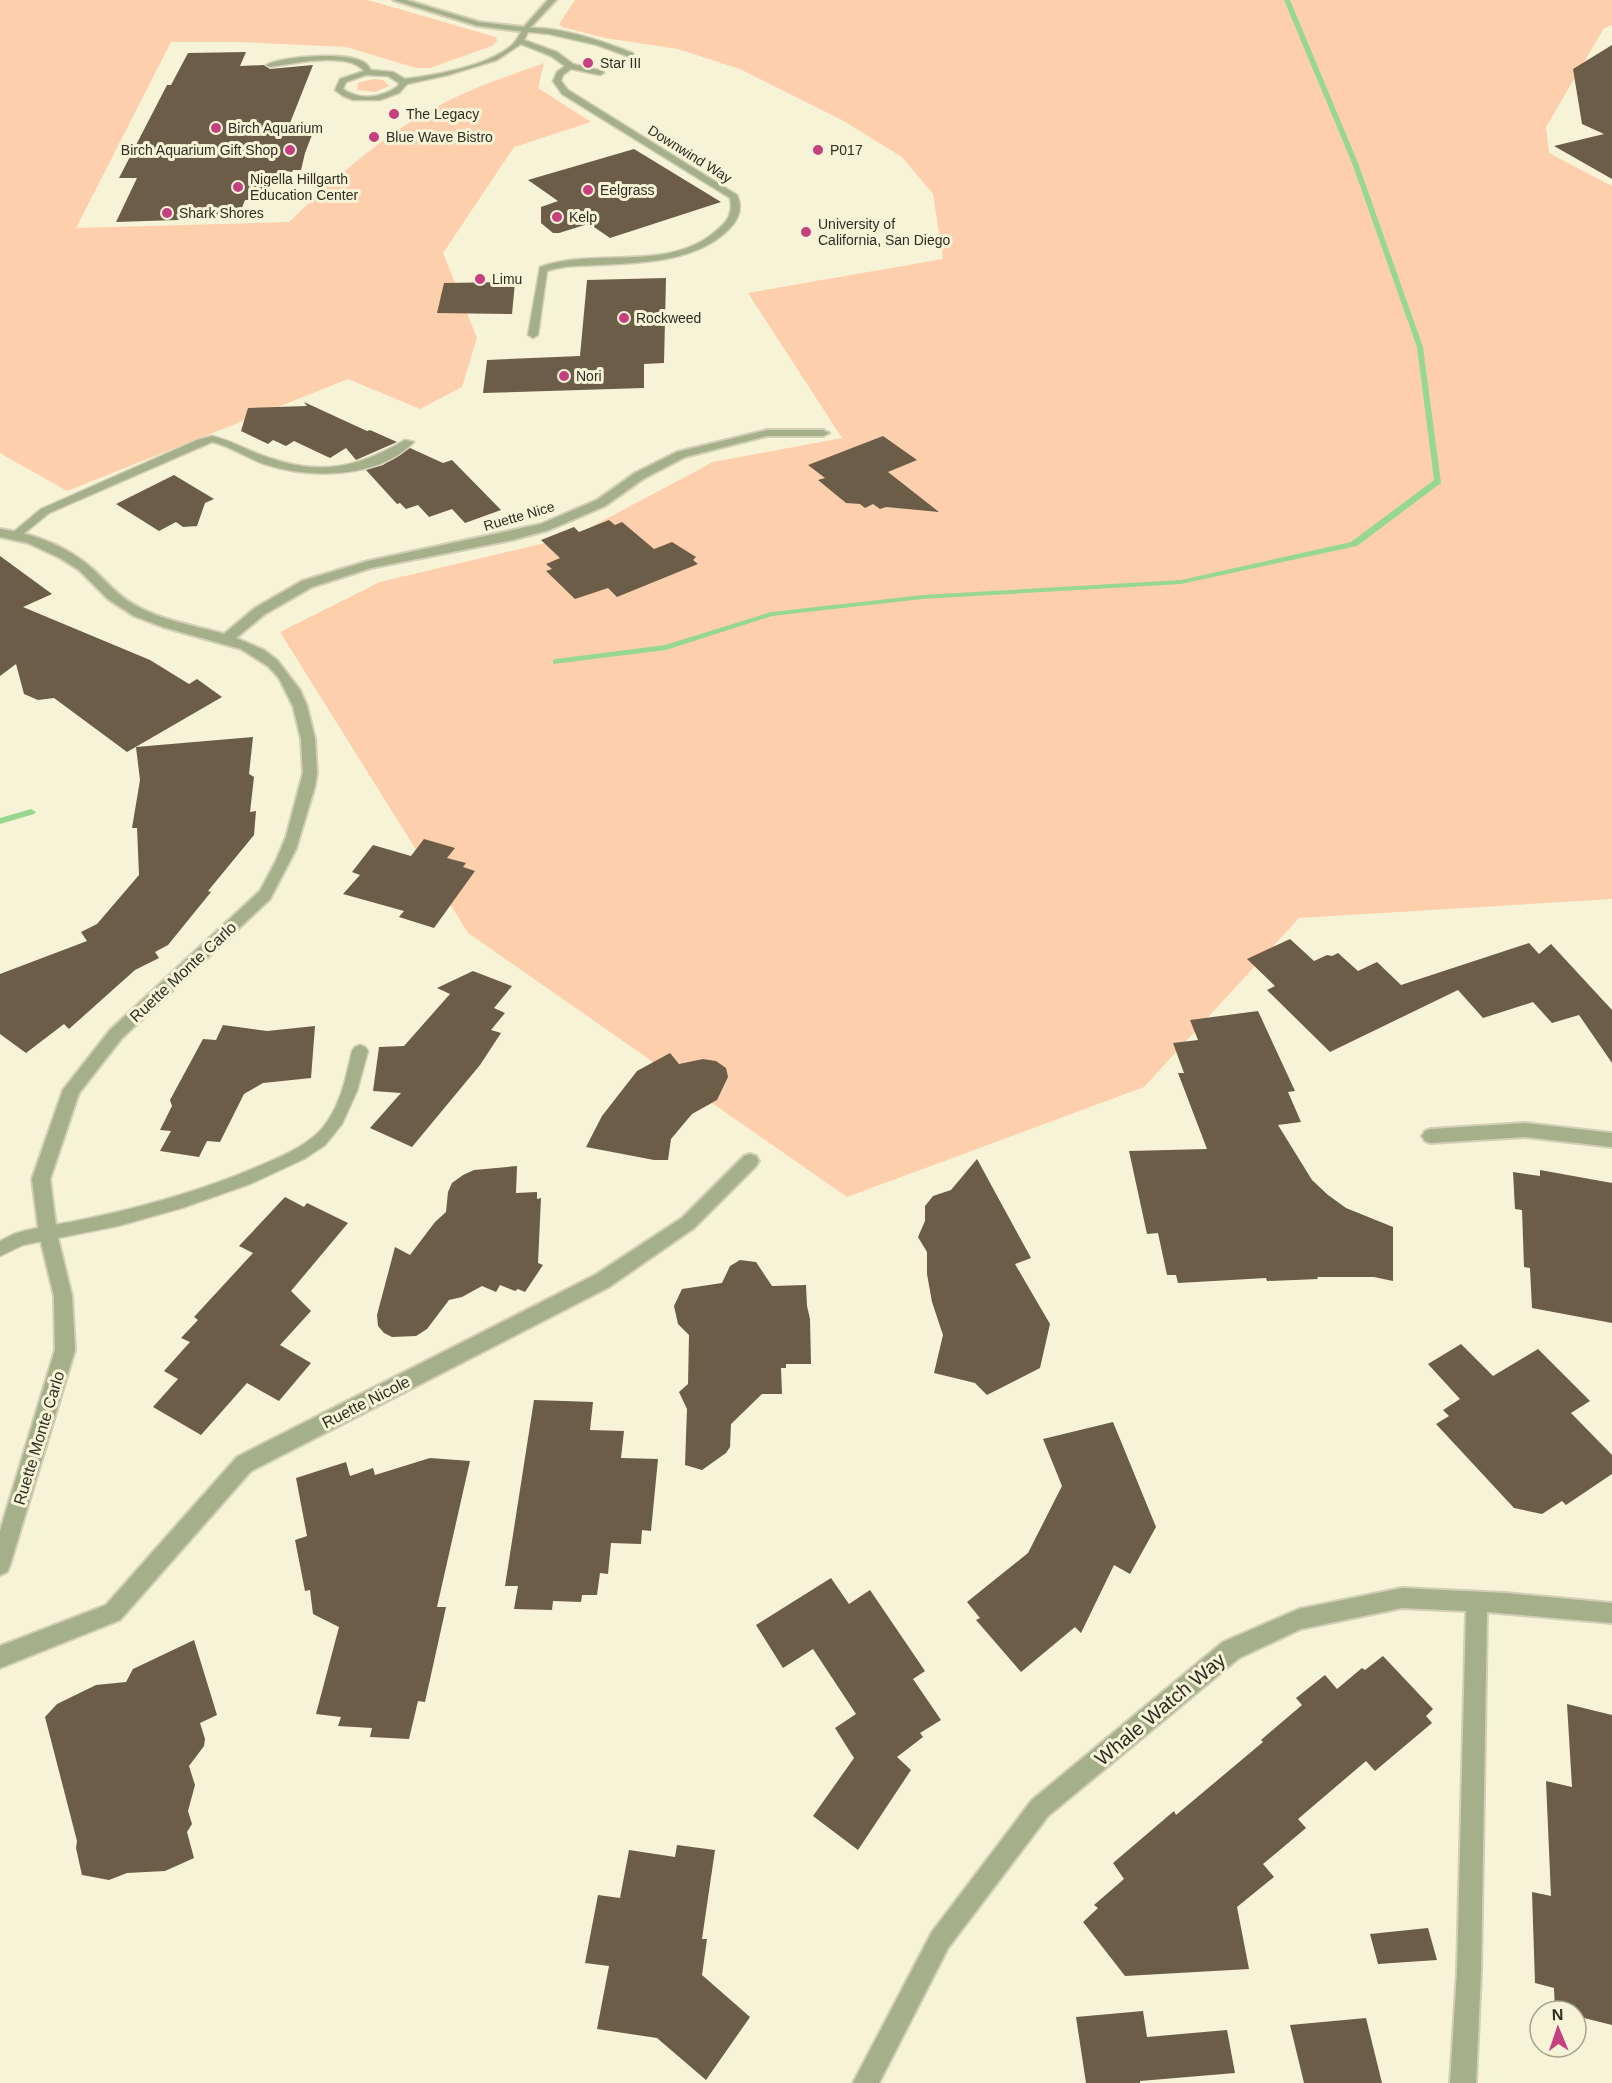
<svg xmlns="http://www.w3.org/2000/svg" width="1612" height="2083" font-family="Helvetica,sans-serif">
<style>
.green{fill:#fecfac}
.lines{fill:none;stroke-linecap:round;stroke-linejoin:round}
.stream{fill:#96d892;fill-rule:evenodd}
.building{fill:#6b5d47}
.service-casing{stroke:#d3cfb6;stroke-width:3}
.minor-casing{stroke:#d3cfb6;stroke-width:4}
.tertiary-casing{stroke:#d3cfb6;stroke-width:4}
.service{fill:#a5b08b;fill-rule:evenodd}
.minor{fill:#a5b08b;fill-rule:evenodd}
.tertiary{fill:#a5b08b;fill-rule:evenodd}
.poi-dot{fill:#c53f81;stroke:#f7f3d6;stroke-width:2}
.labels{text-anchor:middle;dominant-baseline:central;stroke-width:6;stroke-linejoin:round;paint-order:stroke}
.far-poi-label{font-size:14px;fill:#2f2d22;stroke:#f7f3d6;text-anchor:start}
.far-street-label{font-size:14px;fill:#2f2d22;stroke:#f7f3d6}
.street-label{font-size:16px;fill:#2f2d22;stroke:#f7f3d6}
.near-street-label{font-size:20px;fill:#2f2d22;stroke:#f7f3d6}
</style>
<rect width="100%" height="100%" fill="#f7f3d6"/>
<g class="green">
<path d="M0,0H368L496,37L497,41L492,46L430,68H416L346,47L239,42H171L76,228L289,222C338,176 385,132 446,102C477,86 512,75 544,63L538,88L591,122L514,147L443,253L477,338L462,387L420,409L348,379L67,491L0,453Z"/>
<path d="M575,0H1612V25L1604,28L1546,127L1549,153L1612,186V899L1299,918L1144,1087L847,1197L468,933L280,632L380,582L574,536L713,462L842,438L748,293L943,259L933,194L902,157L842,120L740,69L678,49L605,38L562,27L559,24Z"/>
<path d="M373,79L383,80L389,86L375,92L357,90L358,83Z"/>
</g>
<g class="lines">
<g class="stream">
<path d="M1284,0H1290L1358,163L1423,347L1441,483L1357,546L1181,584L923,599L772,616L666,650L553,664V660L556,659L665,645L771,612L923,595L1181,580L1351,542L1434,480L1417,347L1352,163Z"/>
<path d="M31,809L36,812L34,814L0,824V818Z"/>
</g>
</g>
<g class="building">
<path d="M1612,45V179L1554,146L1604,134L1582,124L1573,69Z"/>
<path d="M246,52L240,66L264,65L270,69L313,65L290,123L317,122L305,153L301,170H293L292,172L279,170L278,176H272L264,200H245L238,218L116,222L137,178H119L167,85H171L188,53Z"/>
<path d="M634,149L721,202L610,238L591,225V223L559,233H553L541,223V207L558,201L528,180Z"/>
<path d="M666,278L664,363L644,364V388L483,393L487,360L580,356L587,280Z"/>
<path d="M515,282L512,314L437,313L444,283Z"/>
<path d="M304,402L367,431L370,430L397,442L356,460L346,448L330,458L294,441L286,446L273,440L268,444L241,431L248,408L307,406Z"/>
<path d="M883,436L917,460L888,472L939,512L886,507L880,509L873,504L865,508L860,504L846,503L818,480L825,478L808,465Z"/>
<path d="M410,448L443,463L452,460L501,510L465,523L452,509L429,517L418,505L406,509L400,503L397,504L366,470L383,465Z"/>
<path d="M174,475L214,499L205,503L197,526L183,527L176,522L159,531L116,504Z"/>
<path d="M609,520L615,525L622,522L654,549L672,542L696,557L693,560L698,564L617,597L608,588L575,599L546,571L552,569L546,564L560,558L541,540L574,527L579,532Z"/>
<path d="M0,556L52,594L23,607L150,660L189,684L197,679L222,697L127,752L54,698L38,700L24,694L16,664L0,676Z"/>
<path d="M253,737L249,774L254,777L250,812L256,811L254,835L208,891L211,892L168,945L155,952L159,958L135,970L69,1029L64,1024L26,1053L0,1034V974L87,941L81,932L97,924L139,875L137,828H132L140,780L136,747Z"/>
<path d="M424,839L455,848L447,858L466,863L463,867L475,871L434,928L399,917L404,911L343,894L360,875L352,872L373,845L411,856Z"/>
<path d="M1290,939L1314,961L1327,955L1332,956L1338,953L1358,971L1377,962L1401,985L1529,943L1539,954L1551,944L1612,1010V1063L1579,1015L1552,1023L1533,1002L1483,1018L1458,990L1330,1052L1267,990L1275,986L1247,959Z"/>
<path d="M473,971L512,986L494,1008L505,1013L491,1030L501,1033L480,1065L412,1147L370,1128L401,1093L373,1091L379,1047L404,1046L450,994L437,988Z"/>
<path d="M1258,1011L1295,1091L1288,1092L1301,1122L1278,1125L1312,1180L1328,1195L1346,1208L1393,1227V1281L1374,1277H1317L1318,1279L1267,1281L1266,1278L1178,1283L1176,1275H1167L1158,1233L1147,1234L1129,1151L1207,1149L1178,1073H1184L1173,1043L1198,1040L1190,1020Z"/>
<path d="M223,1025L267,1031L315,1026L311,1078L263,1083L244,1094L220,1142L207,1141L199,1157L160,1151L171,1131L160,1130L172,1106L170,1100L203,1039L216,1040Z"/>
<path d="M670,1053L679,1064L703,1059L716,1061L726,1068L728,1077L717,1100L692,1114L671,1139L668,1160H654L586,1147L602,1116L637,1071Z"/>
<path d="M977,1159L1031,1258L1015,1264L1050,1324L1040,1368L987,1395L975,1383L934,1373L943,1335L932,1302L927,1274V1252L918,1237L925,1221V1206L933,1196L951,1190Z"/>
<path d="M517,1166L516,1193L537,1192V1199L541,1198L538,1263L543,1265L525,1292L518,1289L515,1291L500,1285L496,1292L482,1286L462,1297L449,1300L427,1329L416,1336L392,1337L384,1333L378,1326L377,1315L395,1247L410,1255L435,1222L446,1212L448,1192L452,1183L463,1175L474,1170Z"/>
<path d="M1540,1170L1612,1183V1323L1532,1308L1530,1268L1524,1267L1522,1210L1515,1209L1513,1172L1540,1176Z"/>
<path d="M285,1197L304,1207L307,1203L348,1223L291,1291L311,1311L280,1345L311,1363L279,1401L247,1383L201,1435L153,1407L178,1379L164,1371L190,1342L181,1338L198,1320L194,1317L253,1253L239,1246Z"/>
<path d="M740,1260L756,1262L772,1286L806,1285L807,1306L810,1319L811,1364H786V1368H781L782,1394H762L731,1424L730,1447L726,1453L702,1470L685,1465L687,1409L679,1392L688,1384L689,1335L678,1324L674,1306L682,1289L722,1283L730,1266Z"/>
<path d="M1461,1344L1493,1376L1538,1349L1590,1401L1571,1413L1612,1455V1474L1566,1505L1562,1501L1542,1514L1514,1508L1436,1424L1449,1416L1443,1410L1460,1399L1428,1364Z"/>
<path d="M534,1400L593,1402L590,1430L624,1431L621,1458L658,1459L651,1531L642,1530L641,1544L611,1543L608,1574L600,1573L597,1595H582L581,1602L553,1601L552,1610L514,1609L518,1586H505Z"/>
<path d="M1113,1422L1156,1527L1130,1574L1114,1565L1081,1633L1075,1627L1021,1672L976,1620L980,1618L967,1602L1028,1553L1062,1486L1043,1439Z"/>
<path d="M430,1458L470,1461L437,1607H446L425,1702L418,1701L409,1739L370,1737L372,1728L338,1726L341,1717L316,1714L339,1627L313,1614L310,1590L305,1591L295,1540L307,1536L296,1478L346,1462L350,1476L373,1468L375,1475Z"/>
<path d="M831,1578L849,1604L870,1590L925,1671L913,1679L941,1720L920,1733L923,1737L897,1757L911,1770L858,1850L813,1816L854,1758L835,1728L856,1714L813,1649L783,1668L756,1625Z"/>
<path d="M194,1640L217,1715L200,1723L205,1739L204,1746L189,1766L195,1785L188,1811L192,1824L187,1832L194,1858L165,1871L127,1873L109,1880L82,1875L76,1848L77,1841L45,1717L57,1704L96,1685L126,1682L133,1669Z"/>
<path d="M1383,1656L1433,1709L1426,1716L1432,1723L1375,1771L1366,1761L1298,1819L1306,1828L1263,1864L1274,1877L1237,1907L1249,1969L1125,1976L1083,1922L1098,1908L1094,1905L1124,1879L1113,1863L1174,1811L1176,1815L1263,1742L1261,1740L1302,1705L1296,1698L1325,1675L1337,1689L1362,1668L1365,1670Z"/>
<path d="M1567,1704L1612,1715V2025L1576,2016V2011H1555L1554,1988L1535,1983L1532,1892L1551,1896L1546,1781L1572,1787Z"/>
<path d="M677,1845L715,1850L702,1939H707L702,1975L750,2017L706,2080L657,2038L597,2029L609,1966L585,1963L598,1895L620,1898L629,1850L675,1857Z"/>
<path d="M1428,1928L1437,1960L1378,1964L1370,1934Z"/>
<path d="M1143,2011L1147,2037L1227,2030L1235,2073L1140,2081V2083H1086L1076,2017Z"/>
<path d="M1366,2018L1382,2083H1304L1290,2025Z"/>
</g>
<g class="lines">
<defs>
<g id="service">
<path d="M523,28C557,25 602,41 633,53V57H630L597,45L549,34L528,32L524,40L557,52L573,64L603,71L604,73L600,75L571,69L563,75L561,81L568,90L737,195C743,208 739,219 729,229C697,262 641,263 598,265C581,266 564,265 547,271L538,335L533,338L528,335L540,267C595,247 670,273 717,230C728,221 733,213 730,198L562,94L553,81L557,72L565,66L551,56L521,44L497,60L448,75L407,84L399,93L380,100H353L343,96L335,90L340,79L364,71C348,51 292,64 270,67L266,65C282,56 349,51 365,63C368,64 369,68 371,70L393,72L405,79C435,75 490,66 513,44C517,40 520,34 523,28ZM366,75L388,76L399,83L398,86C382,98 360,101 343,89L346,82Z"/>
<path d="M212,436C233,441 252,453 273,459C323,476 361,466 405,440L414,442C378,479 310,479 264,464C247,458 230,446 212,442L49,513L21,536L17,537L11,534L41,509L197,440Z"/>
<path d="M360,1045L365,1047L368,1051L357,1091L342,1124L325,1145L304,1159L250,1184L182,1208L118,1226L23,1245L0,1256V1241L14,1234C38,1226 66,1224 90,1218C147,1206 203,1190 257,1167C278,1158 303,1148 320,1131C340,1109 346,1078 352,1051L355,1047Z"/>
</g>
<g id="minor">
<path d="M767,430H823L829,433L823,436H767L685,457L643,479L605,506L549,530L512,540L371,568L312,587L265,614L236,638L264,650L277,660L300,690L307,706L315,739L317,773L315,786L296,849L270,899L122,1038L79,1093L50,1179L57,1234L72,1296L75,1350L10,1565L7,1572L0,1575V1531L55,1350L54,1296L39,1234L32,1179L63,1090L110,1030L260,891L276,861L286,837L303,773L301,739L293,706L279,678L268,666L241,649L163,627L134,616L108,599L79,570L60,558L28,543L0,537V529C31,533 64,545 88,565C104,578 115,594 133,604C161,621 193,625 224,634L255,608L302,581L368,561L541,524L597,500L635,473L677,452Z"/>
<path d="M1525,1123L1612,1133V1147L1525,1137L1431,1143L1425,1141L1422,1136L1425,1131L1431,1129Z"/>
<path d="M750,1154L756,1156L759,1161L756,1166L694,1228L609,1287L251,1471L120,1620L0,1668V1646L106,1605L237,1457L595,1275L682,1218L744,1156Z"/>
<path d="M1402,1588L1506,1593L1612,1603V1623L1487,1612L1481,1972L1476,2083H1450L1457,1972L1466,1611L1402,1608L1301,1629L1239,1658L1048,1816L948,1948L879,2083H853L932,1932L1032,1800L1223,1642L1299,1609Z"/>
</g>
<path id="tertiary" d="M393,0H406L479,22L524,27L548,0H556L526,32L478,26Z"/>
</defs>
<use href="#service" class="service-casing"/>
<use href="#minor" class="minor-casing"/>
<use href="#tertiary" class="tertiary-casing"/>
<use href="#service" class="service"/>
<use href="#minor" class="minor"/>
<use href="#tertiary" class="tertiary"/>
</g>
<g class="poi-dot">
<circle cx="588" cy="63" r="6"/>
<circle cx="394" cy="114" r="6"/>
<circle cx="216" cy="128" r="6"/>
<circle cx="374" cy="137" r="6"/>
<circle cx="290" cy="150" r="6"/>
<circle cx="818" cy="150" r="6"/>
<circle cx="238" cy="187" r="6"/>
<circle cx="588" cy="190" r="6"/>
<circle cx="167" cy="213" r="6"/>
<circle cx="557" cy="217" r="6"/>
<circle cx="806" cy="232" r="6"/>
<circle cx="480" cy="279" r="6"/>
<circle cx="624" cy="318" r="6"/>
<circle cx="564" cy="376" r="6"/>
</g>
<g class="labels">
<g class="far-poi-label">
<text x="600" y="63">Star III</text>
<text x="406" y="114">The Legacy</text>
<text x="228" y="128">Birch Aquarium</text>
<text x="386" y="137">Blue Wave Bistro</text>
<text x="278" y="150" text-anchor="end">Birch Aquarium Gift Shop</text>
<text x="830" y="150">P017</text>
<text x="250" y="179">Nigella Hillgarth<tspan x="250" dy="16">Education Center</tspan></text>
<text x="600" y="190">Eelgrass</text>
<text x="179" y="213">Shark Shores</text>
<text x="569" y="217">Kelp</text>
<text x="818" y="224">University of<tspan x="818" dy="16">California, San Diego</tspan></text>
<text x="492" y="279">Limu</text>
<text x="636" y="318">Rockweed</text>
<text x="576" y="376">Nori</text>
</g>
<g class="far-street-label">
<text transform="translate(690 154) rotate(32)">Downwind Way</text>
<text transform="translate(519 516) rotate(-16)">Ruette Nice</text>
</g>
<g class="street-label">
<text transform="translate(183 972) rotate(-43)">Ruette Monte Carlo</text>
<text transform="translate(366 1402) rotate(-27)">Ruette Nicole</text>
<text transform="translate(39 1438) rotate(-73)">Ruette Monte Carlo</text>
</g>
<g class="near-street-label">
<text transform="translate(1160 1709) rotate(-40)">Whale Watch Way</text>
</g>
</g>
<g transform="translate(1558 2029) rotate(358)"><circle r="28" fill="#f7f3d6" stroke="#a7a48e" stroke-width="1.5"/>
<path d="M0-4.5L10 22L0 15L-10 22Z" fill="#c53f81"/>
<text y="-9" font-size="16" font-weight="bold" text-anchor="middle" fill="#2f2d22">N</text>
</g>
</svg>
